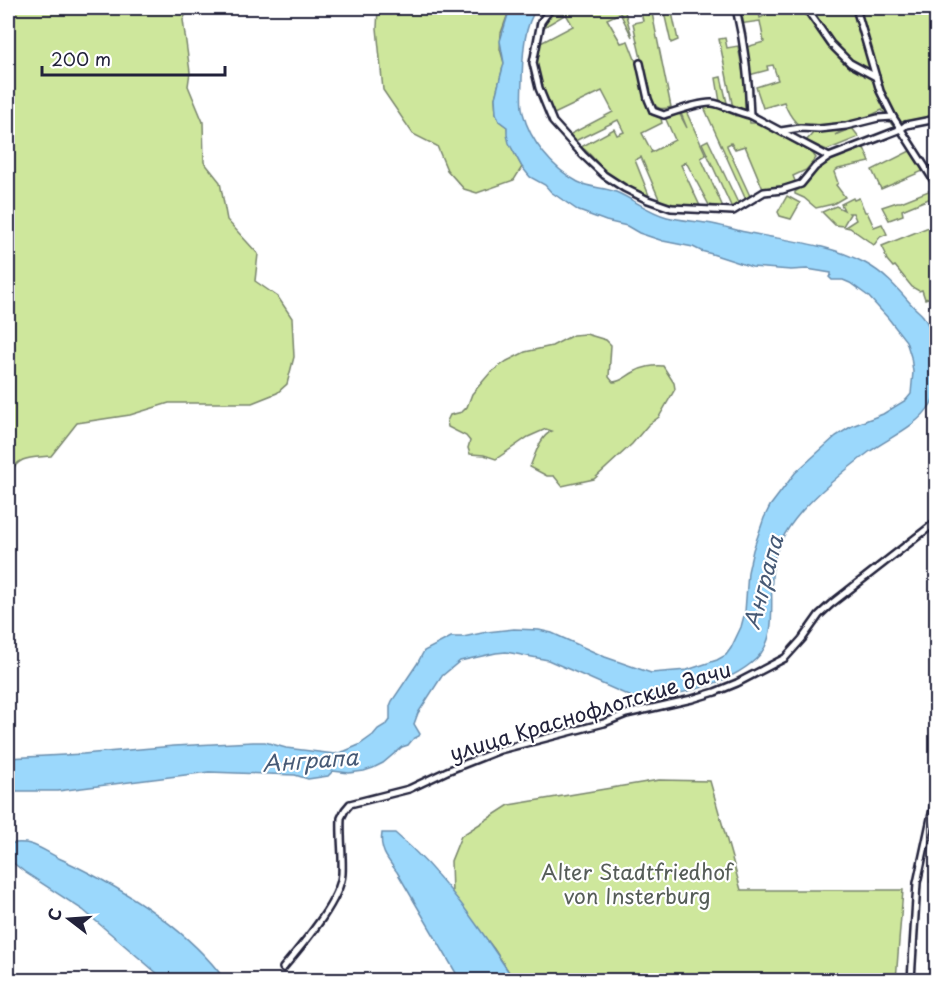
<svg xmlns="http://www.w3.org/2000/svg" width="944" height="988" font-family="'Playpen Sans',sans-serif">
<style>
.green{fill:#cee79c;stroke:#78846c;stroke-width:1.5}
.water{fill:#9bd8fc;stroke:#6b8faf;stroke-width:1.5}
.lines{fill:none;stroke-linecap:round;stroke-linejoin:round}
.street-casing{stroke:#22223b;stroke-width:10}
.street{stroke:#fff;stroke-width:5}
.labels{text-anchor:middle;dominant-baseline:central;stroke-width:4.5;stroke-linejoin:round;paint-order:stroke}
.street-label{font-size:21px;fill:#22223b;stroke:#fff}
.park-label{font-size:21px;fill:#565d58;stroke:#fff}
.water-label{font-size:22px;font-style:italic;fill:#465975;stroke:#fff}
</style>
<rect width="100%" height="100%" fill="#fff"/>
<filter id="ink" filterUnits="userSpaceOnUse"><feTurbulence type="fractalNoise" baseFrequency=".0167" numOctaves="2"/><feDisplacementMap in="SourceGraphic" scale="12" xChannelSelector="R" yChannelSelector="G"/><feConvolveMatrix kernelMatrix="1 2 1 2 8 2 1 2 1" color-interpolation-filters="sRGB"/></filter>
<g filter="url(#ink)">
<g class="green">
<path d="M8,8H189L183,20L190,72L188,86L203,122L204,162L220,182L227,220L258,254L255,281L278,297L292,318L294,357L287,384L277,393L252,403H169L130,415L77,423L51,456C30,458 19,455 8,476V416L13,396L12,357L8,347V264L9,260L8,257Z"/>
<path d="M378,8H510L501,33L500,49L504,63L495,98L496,113L499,121L507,127C508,144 514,152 522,167L514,180L477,193L464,189L447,170L437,146L413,134L383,90L377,28Z"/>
<path d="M549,8H624L632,37L620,13L607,19L621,43L628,41L638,67L639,68L650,105L660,114L662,123L642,133L652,152L650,153L675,140L664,115L678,111L687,128L680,111L685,109L706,155L701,158L723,207L709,205L686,162L681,165L700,206L674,204L660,201L641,157L635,160L650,198C636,190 621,183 609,174C598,166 592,154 581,147L614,129L617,135L624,132L618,120L575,141L569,135L613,112L602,91L552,115C541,93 527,72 533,47L573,26L566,14L539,30L537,27L538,24Z"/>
<path d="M640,8H651L671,107C659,111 656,108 650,97L636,37L633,23L643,21Z"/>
<path d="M663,8H671L678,40L671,43Z"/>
<path d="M735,8H758L760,18L764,16L763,8H936V116L908,122L902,126L894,128L882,110L857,122L835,135L852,128L859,137L827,150L806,141L814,132C798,129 789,116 784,102L763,108L756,87L778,80L773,65L767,66L768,70L749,75L743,48L764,42L760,21L739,24Z"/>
<path d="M725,38L727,48L738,46L747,94L749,111L733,108L719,39Z"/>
<path d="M721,77L728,107L720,102L716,78Z"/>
<path d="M703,105L718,107L733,112L735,116L743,114L749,116L750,123H755L754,118L761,123L762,126C780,134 806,141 816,158L806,170L793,176L795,181C781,191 777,185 763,189L745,146L735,149L731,143L727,145V146L750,196L746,200Z"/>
<path d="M708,140L739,205L732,208L702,143Z"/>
<path d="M856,146L858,150L864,148L870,162L838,169L834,172L838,183L836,185L845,197L833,204L816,208L804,198L795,194V192L804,186L823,160Z"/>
<path d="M912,150L923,171L881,189L872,170Z"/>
<path d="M936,188V196L902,210L903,215L889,220L882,207L897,202H901Z"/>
<path d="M787,196L800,203L791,219L780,216L778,212Z"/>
<path d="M853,198L854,200L859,198L865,212H867L874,227L882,224L887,234L880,237L874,245L850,228L845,227L856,220L853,213H849L850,214L843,226L835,225L822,212L836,206L844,210L841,204Z"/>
<path d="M936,224V304L931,297L925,299L922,290L919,291L912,287L895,266L893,267L887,260L885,255L886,254L882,246Z"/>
<path d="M586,334L606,340L611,345L609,377L613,382C622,382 626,376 634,372C642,367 654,365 663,366L674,383L675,389L659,417L648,425L632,444L594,479L562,486L554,476H547L530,467C535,455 540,436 552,431L546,429L528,437L496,459L484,455L470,454L468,448L470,441L466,436L448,427L447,421L450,415L462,412L467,407L472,394L490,373L507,361L525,352L552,346L573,335Z"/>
<path d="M659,780L710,781L741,890H903L896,980H514L494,949L452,894L451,861L461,836L509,805Z"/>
<path d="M936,839V882H930Z"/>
</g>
<g class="water">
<path d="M510,8H537C523,27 523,56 522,79C522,89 520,102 523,113C530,141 552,168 578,182C589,188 604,187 616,192C633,199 648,212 667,217C679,220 693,221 706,223C721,225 735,230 750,233C789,241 829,244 865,263C884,273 897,288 911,304C915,309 920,312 923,316C932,328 932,341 935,354C938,369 939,390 931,404C918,426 890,437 869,452C845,470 821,490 801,512C788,527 775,547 773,567C768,596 780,637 756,659C727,686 671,698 634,698L548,660L506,652L496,653L460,661L442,676L418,713L414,724L420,734L419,736L413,739L408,745L402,747L383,763L373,768L364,771L349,773L333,771L328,776L308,779L295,775L209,772L58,791H8V758L83,754L174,746L253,742H265L286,748L335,754L345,751L359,745L373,735L378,729L388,723L390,720V706L392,701L417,664L424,651L451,637H463L487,632L514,629L539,630L552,633L605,657L651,673L687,670L717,660L726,655L731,648L741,627L745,612L748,572L753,550L764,518L770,506L795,473L836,436L852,426L883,414L906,400L911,394L913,372L911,357L906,341L888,318L868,296L850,283L843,280H832L829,277L831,275V273L807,269L791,270L752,267L712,254L701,251L693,247L663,241L639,233L627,226L606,221L579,211L551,192L545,185L530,177L522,167L509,143L507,135V127L499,121L496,113L495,98L504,63L500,41Z"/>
<path d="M382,833H395C443,873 480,928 514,980H460L397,872C388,860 379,850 382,833Z"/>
<path d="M11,843C17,843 24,842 30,844C41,847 52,855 63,860C122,888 186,927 225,980H165L83,910L26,873L12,862L8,852V846Z"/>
</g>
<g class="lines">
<defs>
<g id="street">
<path d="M551,8L541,22L533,63L539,88L553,122L583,155L604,175L624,188L648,200L671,208L733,211L764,192L782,190L801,184L815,167L829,157L901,129L906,125L936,119"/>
<path d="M736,8C744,43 749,79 750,115"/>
<path d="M806,8L831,44L850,63L876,77"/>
<path d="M856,8L880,91L893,117"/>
<path d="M640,63L648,99L653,111L664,115C676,111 700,102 712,103C722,104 738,113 750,115L829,157"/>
<path d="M781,131L800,128L819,129L846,126L878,118L893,117L936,184"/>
<path d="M283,968C301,946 340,902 342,874C343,856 340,837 341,818L345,810L350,804L409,789L447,771L500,750L604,723L626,714L692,699L715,692L737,683L785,658L802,639L819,615L831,604L936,522"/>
<path d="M911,980L917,883L936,795"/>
</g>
</defs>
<use href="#street" class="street-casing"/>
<use href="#street" class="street"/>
</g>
</g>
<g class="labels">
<g class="street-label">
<text transform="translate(590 710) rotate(-17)">улица Краснофлотские дачи</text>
</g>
<g class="park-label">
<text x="637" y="871">Alter Stadtfriedhof<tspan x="637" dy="24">von Insterburg</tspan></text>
</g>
<g class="water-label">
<text transform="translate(762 582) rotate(-75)">Анграпа</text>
<text transform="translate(310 759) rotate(-4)">Анграпа</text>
</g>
</g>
<rect width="944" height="988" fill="none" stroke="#fff" stroke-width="30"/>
<rect x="15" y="15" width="914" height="958" fill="none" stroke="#22223b" stroke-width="2" filter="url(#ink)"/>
<g transform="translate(69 919) rotate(287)" stroke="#ffffff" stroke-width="4.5" paint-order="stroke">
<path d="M0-4.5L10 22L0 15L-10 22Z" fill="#22223b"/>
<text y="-9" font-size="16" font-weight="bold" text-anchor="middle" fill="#22223b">С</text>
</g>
<path d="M42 66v9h183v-9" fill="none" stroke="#22223b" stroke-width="3"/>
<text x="51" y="66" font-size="18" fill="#22223b" stroke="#ffffff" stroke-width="4.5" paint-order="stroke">200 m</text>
</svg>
